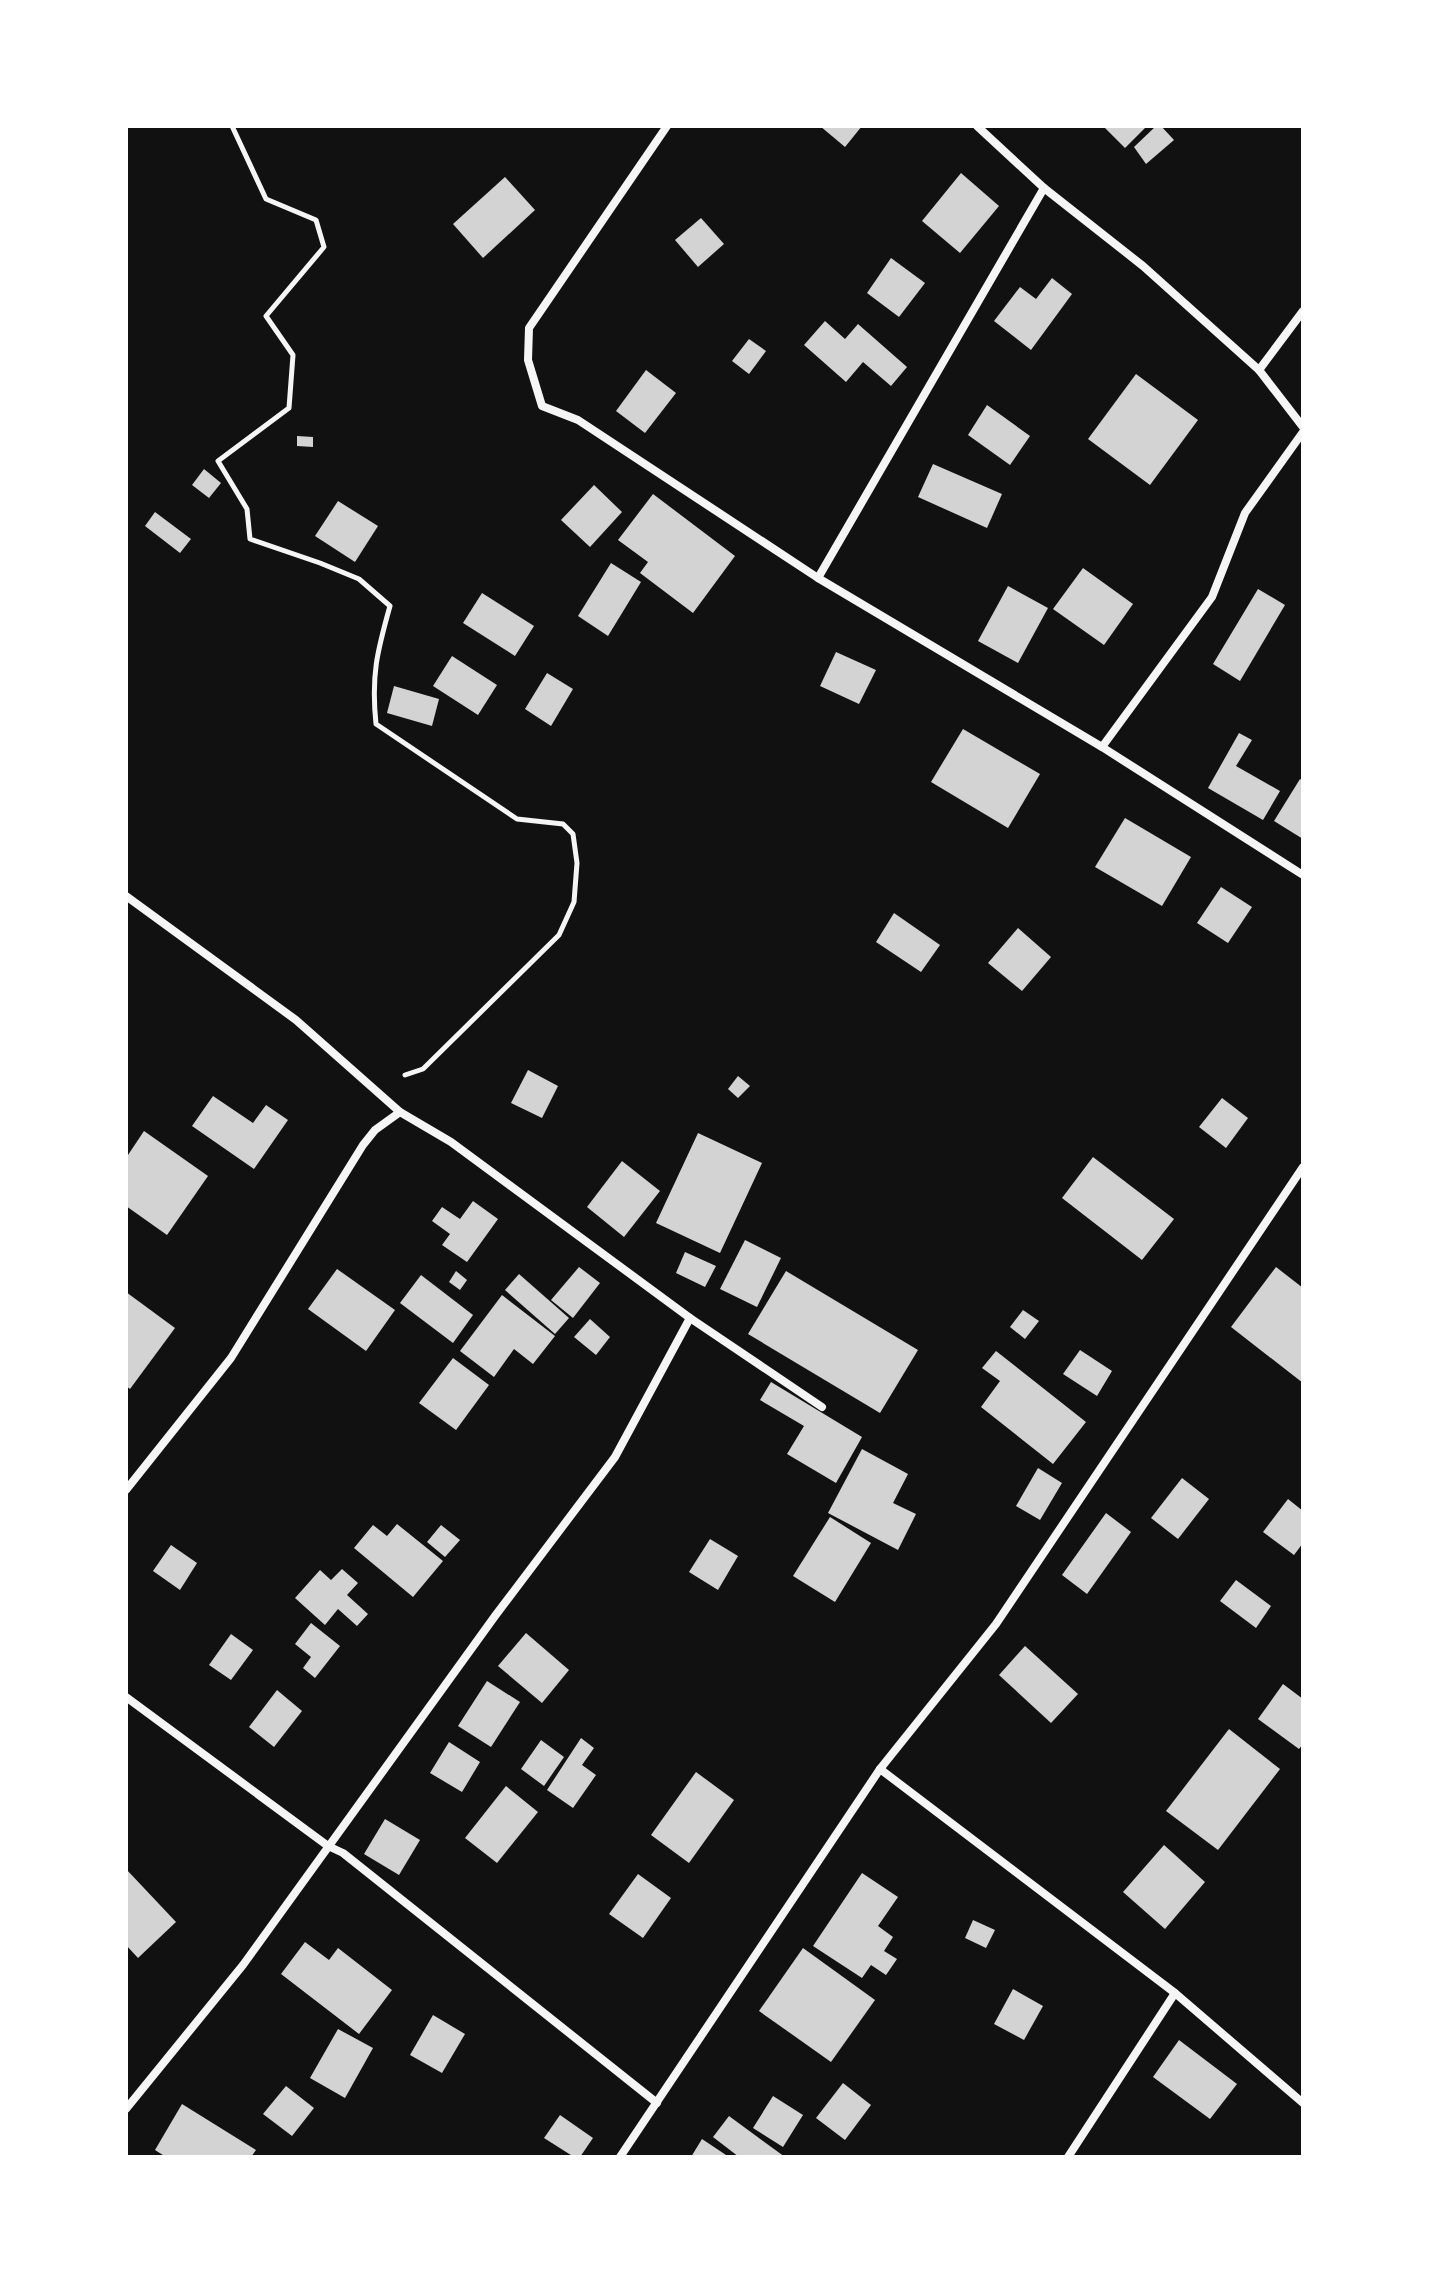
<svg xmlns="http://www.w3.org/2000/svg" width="1429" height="2283" font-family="'Fira Sans',sans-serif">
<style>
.building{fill:#d3d3d3}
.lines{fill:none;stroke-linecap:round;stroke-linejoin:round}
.path{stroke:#f5f5f5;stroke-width:5}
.minor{stroke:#f5f5f5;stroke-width:8}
</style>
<rect width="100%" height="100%" fill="#111"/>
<g class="building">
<path d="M820,126H862L845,147Z"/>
<path d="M1103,126H1147L1125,148Z"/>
<path d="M1156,126H1161L1174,140L1146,164L1134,147Z"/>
<path d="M961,173L999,206L960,253L922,221Z"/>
<path d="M505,177L535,210L483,258L453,224Z"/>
<path d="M701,218L724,244L698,267L675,240Z"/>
<path d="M891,258L925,283L899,317L867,293Z"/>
<path d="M1052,278L1072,294L1031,350L994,321L1020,287L1036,299Z"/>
<path d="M825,321L845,339L858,324L907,367L891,386L863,362L846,382L804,345Z"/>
<path d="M749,339L766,351L749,374L732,361Z"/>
<path d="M646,370L676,393L645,433L616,411Z"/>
<path d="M1136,374L1198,420L1150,485L1088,439Z"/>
<path d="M987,405L1030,436L1010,465L968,435Z"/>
<path d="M297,436L313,437V447L297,446Z"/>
<path d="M933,464L1002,494L987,528L918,497Z"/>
<path d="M204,469L221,483L209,498L192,485Z"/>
<path d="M594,485L622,512L590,547L561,520Z"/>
<path d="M653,494L735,556L693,613L640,573L648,562L618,540Z"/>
<path d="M338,501L378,526L355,562L315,536Z"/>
<path d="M155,512L191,539L180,553L145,526Z"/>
<path d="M611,563L641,582L608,636L578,616Z"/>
<path d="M1083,568L1133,604L1104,645L1053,609Z"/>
<path d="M1008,586L1048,608L1018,663L978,641Z"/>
<path d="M1258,589L1285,605L1240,681L1213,664Z"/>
<path d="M482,593L534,626L515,656L463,623Z"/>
<path d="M836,652L876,670L859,704L820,686Z"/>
<path d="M452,656L497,685L478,715L433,686Z"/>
<path d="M547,673L573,689L551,726L525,709Z"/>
<path d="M394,686L439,699L432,726L387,713Z"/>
<path d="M963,729L1040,774L1008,828L931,782Z"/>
<path d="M1239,733L1252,740L1236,766L1280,791L1263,820L1208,788Z"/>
<path d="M1300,779L1303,781V839L1274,821Z"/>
<path d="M1125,818L1191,857L1162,906L1095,867Z"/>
<path d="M1221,887L1252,907L1228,943L1197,923Z"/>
<path d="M894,913L940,945L921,972L876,942Z"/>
<path d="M1018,928L1051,957L1022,991L988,963Z"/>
<path d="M528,1070L558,1086L542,1118L511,1103Z"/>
<path d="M738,1076L750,1086L738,1098L728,1089Z"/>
<path d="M213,1096L253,1123L266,1105L288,1120L254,1169L192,1126Z"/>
<path d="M1222,1098L1248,1118L1226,1148L1199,1127Z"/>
<path d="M144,1131L208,1176L167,1235L126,1206V1158Z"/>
<path d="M698,1133L762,1163L720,1253L656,1223Z"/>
<path d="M1093,1157L1174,1219L1142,1260L1062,1198Z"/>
<path d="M622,1161L660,1191L624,1237L587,1207Z"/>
<path d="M473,1201L498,1219L467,1262L442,1245L450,1234L432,1221L442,1207L460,1219Z"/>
<path d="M745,1240L781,1258L757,1307L720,1289Z"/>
<path d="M685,1252L716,1266L705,1287L676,1273Z"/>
<path d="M579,1267L600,1283L573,1318L551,1300Z"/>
<path d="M1276,1267L1303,1288V1383L1231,1327Z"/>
<path d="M337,1269L395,1310L366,1351L308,1309Z"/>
<path d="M456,1271L467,1280L460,1290L449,1282Z"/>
<path d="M786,1271L918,1350L880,1413L748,1334Z"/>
<path d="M519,1274L569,1318L555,1334L505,1290Z"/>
<path d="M421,1275L473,1315L453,1343L400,1303Z"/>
<path d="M126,1292L175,1328L130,1389L126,1386Z"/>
<path d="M502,1295L555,1336L533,1364L514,1349L494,1377L460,1351Z"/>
<path d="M1023,1310L1039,1321L1025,1339L1010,1327Z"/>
<path d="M590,1319L610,1337L596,1355L574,1337Z"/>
<path d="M1080,1350L1112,1371L1097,1396L1063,1374Z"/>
<path d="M996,1351L1086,1422L1053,1464L981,1407L1000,1381L982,1368Z"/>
<path d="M453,1358L489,1385L456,1430L419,1403Z"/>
<path d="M771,1382L862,1437L836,1483L787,1454L804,1426L760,1400Z"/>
<path d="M862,1449L908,1474L893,1503L916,1514L898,1550L828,1513Z"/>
<path d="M1038,1468L1062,1483L1040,1520L1016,1506Z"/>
<path d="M1182,1478L1209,1499L1178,1539L1151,1518Z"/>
<path d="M1288,1499L1303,1511V1543L1294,1555L1263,1532Z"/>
<path d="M1106,1513L1131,1532L1087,1594L1062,1575Z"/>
<path d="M830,1517L871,1543L835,1602L793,1576Z"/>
<path d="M397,1524L443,1561L413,1597L354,1548L373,1525L387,1536Z"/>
<path d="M441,1525L460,1540L445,1557L427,1542Z"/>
<path d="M710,1539L738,1556L718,1590L689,1572Z"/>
<path d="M171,1545L197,1563L180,1590L153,1571Z"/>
<path d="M342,1569L358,1583L347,1595L368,1614L357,1626L338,1609L325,1625L295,1598L320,1570L331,1580Z"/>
<path d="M1236,1580L1271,1606L1256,1628L1220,1601Z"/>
<path d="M311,1623L340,1646L315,1678L303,1668L311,1657L295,1644Z"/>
<path d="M526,1633L569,1670L542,1703L498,1666Z"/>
<path d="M231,1634L253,1650L231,1680L209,1665Z"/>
<path d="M1025,1646L1078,1694L1051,1723L999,1675Z"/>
<path d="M487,1681L520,1702L491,1747L458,1726Z"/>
<path d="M1283,1684L1303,1699V1744L1299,1749L1258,1719Z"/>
<path d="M277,1690L302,1711L274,1747L249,1727Z"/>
<path d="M1229,1729L1280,1769L1218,1850L1166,1811Z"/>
<path d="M581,1738L594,1748L582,1765L596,1775L573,1808L547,1790Z"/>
<path d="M541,1740L564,1757L544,1786L521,1769Z"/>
<path d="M449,1742L480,1762L462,1792L430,1773Z"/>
<path d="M696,1772L734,1800L689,1863L651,1835Z"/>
<path d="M506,1786L538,1812L497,1863L465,1838Z"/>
<path d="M385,1819L420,1840L399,1875L364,1854Z"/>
<path d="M1164,1845L1205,1882L1165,1929L1123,1892Z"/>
<path d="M126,1869L176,1922L138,1958L126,1945Z"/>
<path d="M862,1873L898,1897L878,1926L893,1937L884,1951L897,1959L886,1975L871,1965L862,1978L813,1946Z"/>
<path d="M638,1874L671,1898L643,1938L609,1914Z"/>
<path d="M973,1920L995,1930L986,1948L965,1938Z"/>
<path d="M305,1942L329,1960L338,1948L392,1990L359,2034L281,1974Z"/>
<path d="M803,1948L875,2000L831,2062L759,2011Z"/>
<path d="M1013,1989L1043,2006L1024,2040L994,2024Z"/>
<path d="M433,2015L465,2034L442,2073L410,2055Z"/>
<path d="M338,2029L373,2048L345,2098L310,2078Z"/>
<path d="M1179,2040L1237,2084L1210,2119L1153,2077Z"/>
<path d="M843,2083L871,2105L845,2140L816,2118Z"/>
<path d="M286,2086L314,2108L292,2136L263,2114Z"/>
<path d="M773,2096L803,2115L783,2147L753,2128Z"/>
<path d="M182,2104L256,2150L251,2157H166L155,2150Z"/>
<path d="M560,2115L593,2138L580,2157H574L544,2138Z"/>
<path d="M729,2116L785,2157H739L713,2137Z"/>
<path d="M702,2139L729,2157H691Z"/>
</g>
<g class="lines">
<path class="path" d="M232,126L266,199L316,220L324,247L266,316L293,355L289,408L218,461L247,509L250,539L320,563L359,579L390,606C377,652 371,676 376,724L517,819L563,824L573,834L577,863L574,902L559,935L423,1069L405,1075"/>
<g class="minor">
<path d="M667,126L529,328L528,360L542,406L578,420L818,578L1102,747L1212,597L1245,513L1303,432"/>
<path d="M977,126L1044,188L1143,266L1259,370L1303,427"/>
<path d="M1259,370L1303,311"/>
<path d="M818,578L1044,188"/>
<path d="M1102,747L1303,875"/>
<path d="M126,896L296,1020L400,1112"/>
<path d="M690,1318L822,1407"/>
<path d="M126,1490L231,1358L363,1145L375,1130L400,1112L451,1142L690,1318L615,1457L495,1616L243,1965L126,2109"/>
<path d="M126,1697L328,1846L343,1853L657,2103"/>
<path d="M880,1769L1175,1993L1303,2103"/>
<path d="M620,2157L880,1769L996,1624L1303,1167"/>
<path d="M1068,2157L1175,1993"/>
</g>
</g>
<rect width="1429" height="2283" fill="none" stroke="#ffffff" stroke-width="256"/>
</svg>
